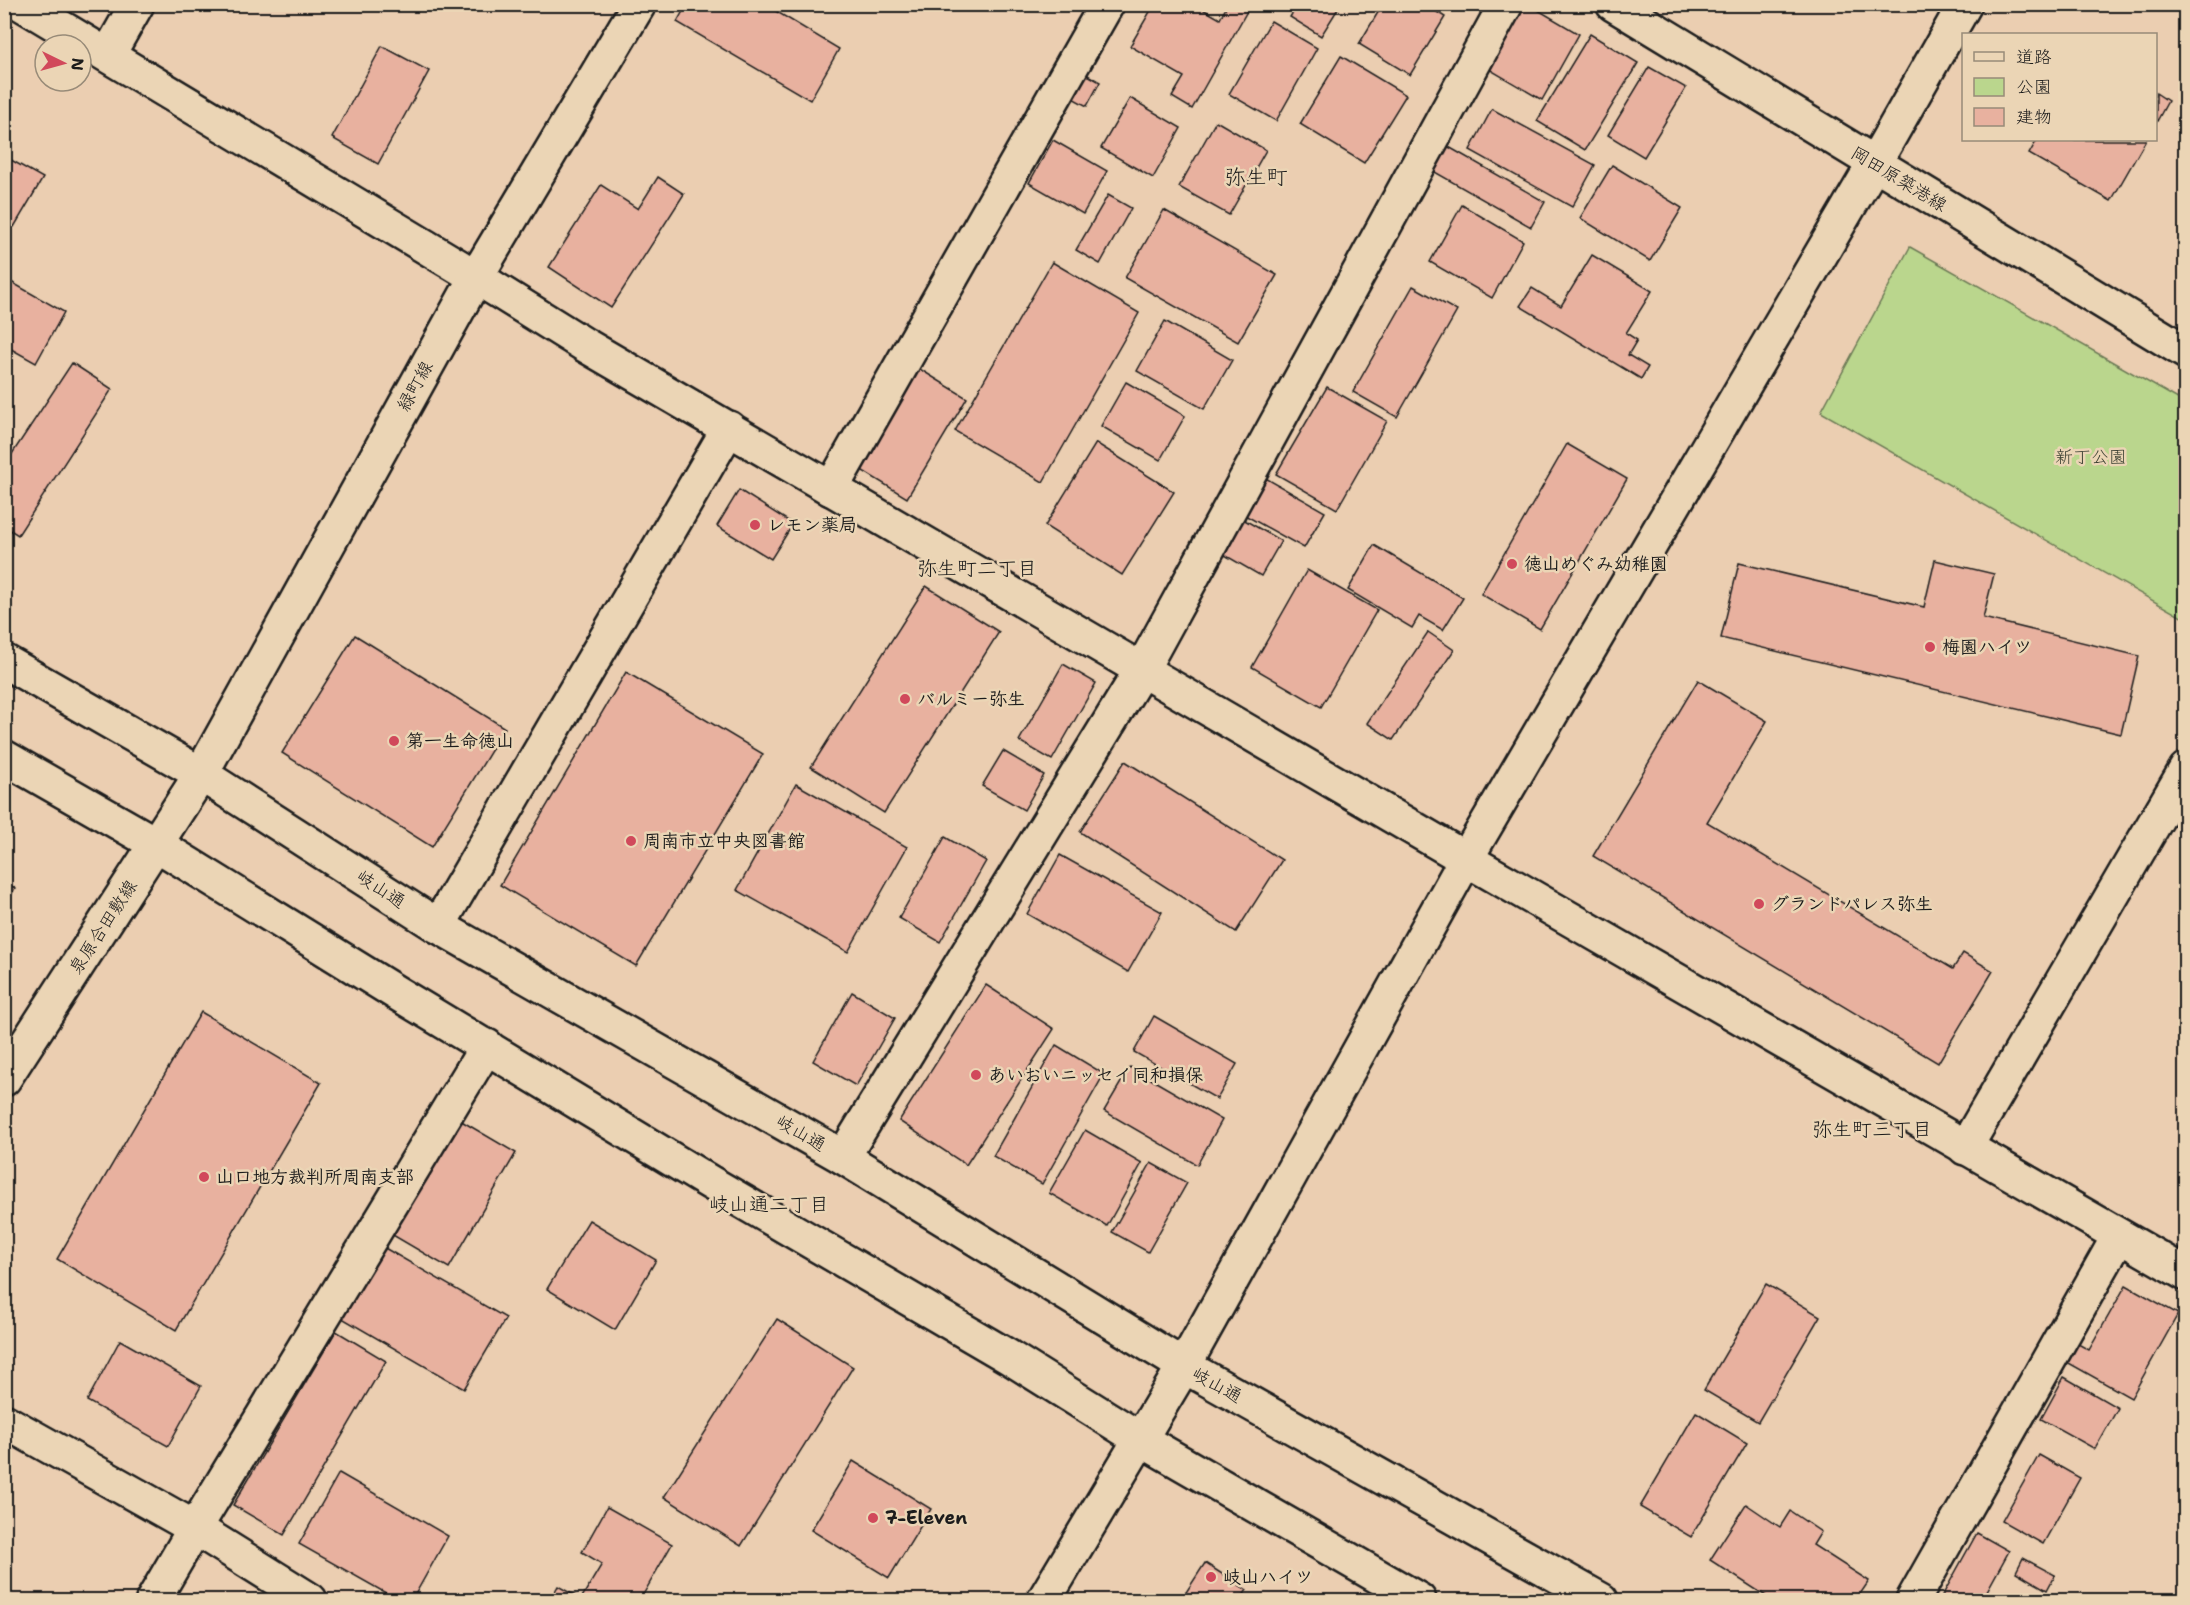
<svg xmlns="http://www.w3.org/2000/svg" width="2190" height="1605" font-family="'Shantell Sans','Klee One',sans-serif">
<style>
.green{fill:#bad68d;stroke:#6b7954;stroke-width:1.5}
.building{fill:#e8b19f;stroke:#1c1c1c;stroke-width:1.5}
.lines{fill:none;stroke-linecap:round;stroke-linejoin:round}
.street-casing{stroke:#1c1c1c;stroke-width:38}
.secondary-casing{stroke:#1c1c1c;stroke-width:38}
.street{stroke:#ebd5b5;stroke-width:33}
.secondary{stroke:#ebd5b5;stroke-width:33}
.poi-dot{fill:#d1495b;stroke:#ebd5b5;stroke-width:2}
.labels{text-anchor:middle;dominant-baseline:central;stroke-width:5;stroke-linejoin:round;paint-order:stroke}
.street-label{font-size:18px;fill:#1c1c1c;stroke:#ebd5b5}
.park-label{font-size:18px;fill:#3c4133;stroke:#ebd5b5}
.poi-label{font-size:18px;font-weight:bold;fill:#1c1c1c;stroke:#ebd5b5;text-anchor:start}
.neighbourhood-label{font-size:20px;fill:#1c1c1c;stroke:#ebd5b5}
.quarter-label{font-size:21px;fill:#1c1c1c;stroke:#ebd5b5}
</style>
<rect width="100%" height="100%" fill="#ebceb1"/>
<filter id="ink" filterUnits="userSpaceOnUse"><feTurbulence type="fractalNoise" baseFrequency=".0167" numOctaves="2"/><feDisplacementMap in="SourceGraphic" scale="12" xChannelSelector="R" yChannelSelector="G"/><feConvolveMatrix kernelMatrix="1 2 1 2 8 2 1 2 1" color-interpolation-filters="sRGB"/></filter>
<g filter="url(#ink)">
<path class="green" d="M1910,247L2185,403V619L1821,412Z"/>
<g class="building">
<path d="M687,4H764L839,49L810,100L677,22Z"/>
<path d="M1142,4H1194L1220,19L1228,4H1251L1192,109L1172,97L1184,77L1130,46L1151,10Z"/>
<path d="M1298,4H1341L1321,36L1290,17Z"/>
<path d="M1383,4H1424L1445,17L1410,75L1359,44Z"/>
<path d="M1516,4H1528L1579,34L1542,100L1482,65Z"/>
<path d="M1271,21L1317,48L1276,121L1229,94Z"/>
<path d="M1590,34L1638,63L1585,150L1537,121Z"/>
<path d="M382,46L429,71L378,164L332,138Z"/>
<path d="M1341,56L1406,95L1364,163L1300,124Z"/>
<path d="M1649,67L1686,88L1644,157L1608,135Z"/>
<path d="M1079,70L1100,82L1087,106L1065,94Z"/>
<path d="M2156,93L2168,101L2156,123Z"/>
<path d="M1130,98L1181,128L1153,178L1101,148Z"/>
<path d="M1492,109L1595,165L1572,207L1470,150Z"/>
<path d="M1216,121L1266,150L1229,215L1179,187Z"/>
<path d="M1053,140L1107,171L1083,214L1029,183Z"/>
<path d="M2037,140H2146L2111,201L2029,154Z"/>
<path d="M1440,142L1545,202L1531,227L1426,167Z"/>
<path d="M4,156L43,178L14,227L4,221Z"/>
<path d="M1612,165L1682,208L1650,261L1580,218Z"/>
<path d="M658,177L684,194L611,308L549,267L601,185L638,209Z"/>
<path d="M1108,195L1131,208L1100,264L1076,250Z"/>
<path d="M1462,205L1523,241L1492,298L1430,262Z"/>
<path d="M1164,210L1277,275L1238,342L1125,278Z"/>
<path d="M1592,255L1652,291L1626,333L1637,340L1628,355L1648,367L1641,379L1520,306L1532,288L1561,306Z"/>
<path d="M1052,262L1139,313L1043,482L955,431Z"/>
<path d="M4,278L64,312L36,363L4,345Z"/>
<path d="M1413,286L1457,311L1397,417L1353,392Z"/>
<path d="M1165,321L1232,360L1204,409L1137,371Z"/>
<path d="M72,363L112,389L18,535L4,526V466Z"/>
<path d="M918,368L967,398L907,498L858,468Z"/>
<path d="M1126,382L1185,416L1160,460L1101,426Z"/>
<path d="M1327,387L1387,421L1337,509L1276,474Z"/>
<path d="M1096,443L1174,492L1122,575L1045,526Z"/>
<path d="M1567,444L1627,479L1540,629L1481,594Z"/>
<path d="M1262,476L1325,512L1304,548L1241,513Z"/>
<path d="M739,490L793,524L771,559L717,526Z"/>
<path d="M1236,515L1281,541L1261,576L1216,550Z"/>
<path d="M1374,545L1463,598L1443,630L1419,616L1412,628L1348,590Z"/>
<path d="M1935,560L1994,574L1983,618L2139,656L2121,734L1721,638L1739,563L1924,607Z"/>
<path d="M1307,570L1377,610L1321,707L1252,667Z"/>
<path d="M926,586L999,632L884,813L811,767Z"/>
<path d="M1428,632L1454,650L1393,740L1367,723Z"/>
<path d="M355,635L505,728L432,847L282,753Z"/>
<path d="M1063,664L1096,683L1052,760L1019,741Z"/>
<path d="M626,672L763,754L636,966L500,885Z"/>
<path d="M1698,680L1767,721L1707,822L1953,969L1963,953L1993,971L1938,1063L1593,856Z"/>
<path d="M1003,751L1044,775L1024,810L982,786Z"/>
<path d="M1125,761L1282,860L1236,932L1080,832Z"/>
<path d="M796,784L907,847L848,952L737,890Z"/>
<path d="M945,837L986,861L940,942L899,918Z"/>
<path d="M1060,855L1162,912L1128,972L1027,914Z"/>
<path d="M4,882L15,888L4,907Z"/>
<path d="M986,985L1054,1029L966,1165L899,1121Z"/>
<path d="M852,992L895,1018L856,1086L813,1061Z"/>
<path d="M201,1012L321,1083L176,1330L57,1259Z"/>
<path d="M1154,1016L1237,1064L1217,1099L1134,1052Z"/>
<path d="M1056,1045L1104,1074L1042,1184L993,1156Z"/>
<path d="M1130,1067L1222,1120L1197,1165L1104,1111Z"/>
<path d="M458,1119L516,1153L449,1268L391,1234Z"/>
<path d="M1085,1130L1142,1163L1107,1226L1049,1193Z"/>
<path d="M1151,1163L1187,1183L1148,1252L1112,1232Z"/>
<path d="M589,1220L656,1260L615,1330L547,1289Z"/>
<path d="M383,1247L506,1318L464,1389L342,1318Z"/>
<path d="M1766,1284L1820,1316L1758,1422L1704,1390Z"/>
<path d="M2126,1285L2178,1314L2131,1398L2058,1357L2069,1339L2089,1350Z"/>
<path d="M777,1319L853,1367L741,1546L664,1497Z"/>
<path d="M336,1331L386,1361L284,1535L233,1505Z"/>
<path d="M120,1340L201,1386L168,1446L87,1401Z"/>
<path d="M2064,1377L2118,1408L2095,1449L2041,1419Z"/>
<path d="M1696,1412L1747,1443L1691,1537L1640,1507Z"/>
<path d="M2039,1455L2080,1478L2043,1544L2002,1521Z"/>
<path d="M853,1461L931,1509L889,1578L811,1530Z"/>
<path d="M339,1473L448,1536L412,1600H398L299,1544Z"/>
<path d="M1746,1504L1780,1527L1790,1511L1821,1532L1813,1545L1869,1581L1856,1600H1772L1710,1560Z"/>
<path d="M607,1507L672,1544L640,1600H550L558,1586L581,1599L602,1564L582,1552Z"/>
<path d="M1977,1533L2009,1551L1982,1600H1940Z"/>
<path d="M2023,1558L2055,1575L2047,1590L2016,1572Z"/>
<path d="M1205,1563L1247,1590L1240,1600H1181Z"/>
<path d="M2018,1592L2033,1600H2013Z"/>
</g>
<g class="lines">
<defs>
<g id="street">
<path d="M108,55L137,4"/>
<path d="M831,489L1107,4"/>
<path d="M1466,859L2186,1274"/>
<path d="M438,926L729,428"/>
<path d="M1965,1148L2186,769"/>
<path d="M843,1157L1142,669L1506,4"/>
<path d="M153,1600L195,1528L487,1046"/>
<path d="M1913,1600L2119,1236"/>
</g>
<g id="secondary">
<path d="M22,4L476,277L585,345L1466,859"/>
<path d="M1613,4L2186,352"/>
<path d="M4,661L201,774L438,926L843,1157L1184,1366L1601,1600"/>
<path d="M4,757L156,844L395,992L711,1183L1009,1357L1140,1439L1419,1600"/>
<path d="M4,1079L201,774L476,277L639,4"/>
<path d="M4,1421L195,1528L310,1600"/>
<path d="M1044,1600L1184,1366L1466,859L1874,164L1965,4"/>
</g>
</defs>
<use href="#street" class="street-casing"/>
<use href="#secondary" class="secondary-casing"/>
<use href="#street" class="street"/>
<use href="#secondary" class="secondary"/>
</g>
</g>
<g class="poi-dot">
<circle cx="755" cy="525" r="6"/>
<circle cx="1512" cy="564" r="6"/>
<circle cx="1930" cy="647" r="6"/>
<circle cx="905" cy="699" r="6"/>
<circle cx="394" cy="741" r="6"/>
<circle cx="631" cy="841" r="6"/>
<circle cx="1759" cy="904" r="6"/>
<circle cx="976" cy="1075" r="6"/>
<circle cx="204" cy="1177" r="6"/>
<circle cx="873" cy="1518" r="6"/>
<circle cx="1211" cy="1577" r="6"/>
</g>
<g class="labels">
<g class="street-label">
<text transform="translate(1899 179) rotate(31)">岡田原築港線</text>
<text transform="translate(415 386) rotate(-61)">緑町線</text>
<text transform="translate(381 889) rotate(33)">岐山通</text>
<text transform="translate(103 927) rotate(-57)">泉原合田敷線</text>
<text transform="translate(801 1133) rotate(30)">岐山通</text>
<text transform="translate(1217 1385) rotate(29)">岐山通</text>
</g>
<g class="park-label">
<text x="2091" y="457">新丁公園</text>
</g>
<g class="poi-label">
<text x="767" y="525">レモン薬局</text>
<text x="1524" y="564">徳山めぐみ幼稚園</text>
<text x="1942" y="647">梅園ハイツ</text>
<text x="917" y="699">バルミー弥生</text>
<text x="406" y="741">第一生命徳山</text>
<text x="643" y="841">周南市立中央図書館</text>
<text x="1771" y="904">グランドパレス弥生</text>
<text x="988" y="1075">あいおいニッセイ同和損保</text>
<text x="216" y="1177">山口地方裁判所周南支部</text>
<text x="885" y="1518">7-Eleven</text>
<text x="1223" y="1577">岐山ハイツ</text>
</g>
<g class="neighbourhood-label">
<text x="977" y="568">弥生町二丁目</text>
<text x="1872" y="1129">弥生町三丁目</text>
<text x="769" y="1204">岐山通二丁目</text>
</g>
<g class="quarter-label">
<text x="1256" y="177">弥生町</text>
</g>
</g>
<rect width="2190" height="1605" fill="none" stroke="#ebd5b5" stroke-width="24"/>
<rect x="12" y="12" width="2166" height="1581" fill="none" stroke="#1c1c1c" stroke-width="2" filter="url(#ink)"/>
<rect x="1962" y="33" width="195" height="108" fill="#ebd5b5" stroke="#988b78" stroke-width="1.5"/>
<rect x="1974" y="52" width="30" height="9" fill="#ebd5b5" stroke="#988b78" stroke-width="1.5"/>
<text x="2016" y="63" font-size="18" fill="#1c1c1c">道路</text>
<rect x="1974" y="78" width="30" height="18" fill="#bad68d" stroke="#988b78" stroke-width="1.5"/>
<text x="2016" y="93" font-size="18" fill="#1c1c1c">公園</text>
<rect x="1974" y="108" width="30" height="18" fill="#e8b19f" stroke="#988b78" stroke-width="1.5"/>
<text x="2016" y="123" font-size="18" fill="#1c1c1c">建物</text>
<g transform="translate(63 63) rotate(95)"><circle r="28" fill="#ebd5b5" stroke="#988b78" stroke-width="1.5"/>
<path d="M0-4.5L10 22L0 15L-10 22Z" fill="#d1495b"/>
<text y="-9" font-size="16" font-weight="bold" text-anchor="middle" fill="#1c1c1c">N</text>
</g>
</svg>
